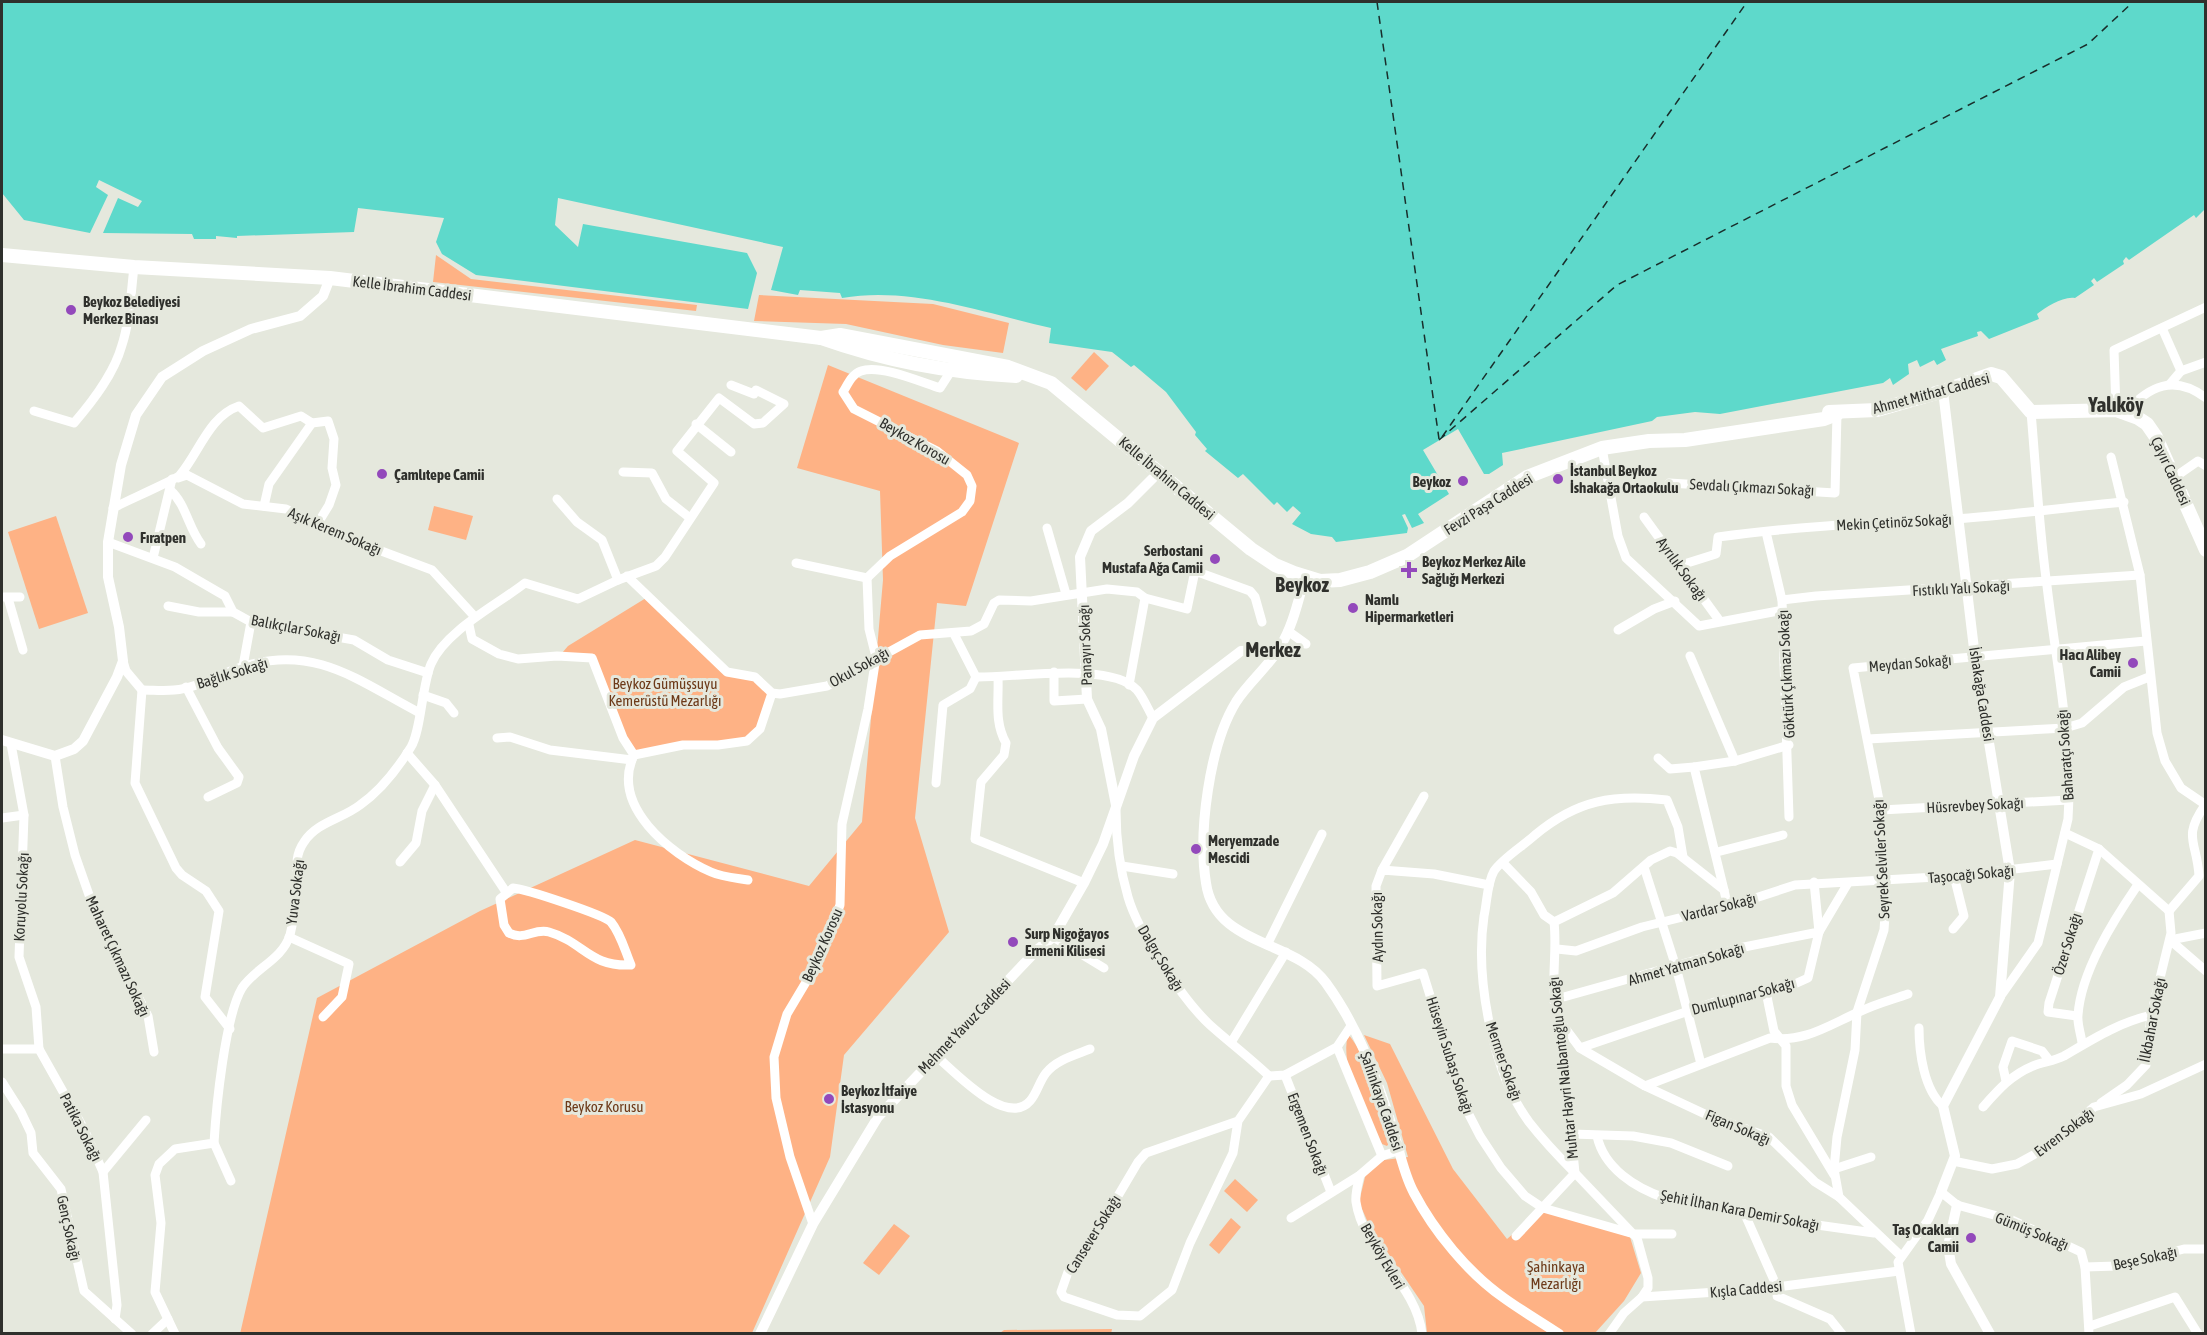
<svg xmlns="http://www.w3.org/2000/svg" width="2207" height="1335" font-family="'Asap Condensed',sans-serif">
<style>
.green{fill:#feb285}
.water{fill:#5ed9cb}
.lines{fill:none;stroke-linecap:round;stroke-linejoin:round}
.ferry{stroke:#192e2b;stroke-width:1.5;stroke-dasharray:8 6;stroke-linecap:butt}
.minor{stroke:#fff;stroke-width:9}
.tertiary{stroke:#fff;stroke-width:10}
.primary{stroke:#fff;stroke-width:14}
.poi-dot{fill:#9349bb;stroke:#e5e8dd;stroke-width:2}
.labels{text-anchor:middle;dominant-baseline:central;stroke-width:6;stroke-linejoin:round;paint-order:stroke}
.street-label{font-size:15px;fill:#2f302c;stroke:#e5e8dd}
.poi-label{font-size:15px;font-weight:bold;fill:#2f302c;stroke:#e5e8dd;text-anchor:start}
.park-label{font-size:15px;fill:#6d3a19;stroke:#e5e8dd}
.district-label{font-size:21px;font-weight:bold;fill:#2f302c;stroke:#e5e8dd}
</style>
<rect width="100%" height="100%" fill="#e5e8dd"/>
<g class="green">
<path d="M436,255L471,279L697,305L696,311L433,282Z"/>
<path d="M759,295L933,304L1009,323L1003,353L943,345L846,324L754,321Z"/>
<path d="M1094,352L1109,366L1086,391L1071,378Z"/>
<path d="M828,365L1019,443L966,606L937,603L915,818L949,932L844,1055L830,1157L752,1333L240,1334L317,998L480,911L635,840L809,886L862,822L883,580L880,491L797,468Z"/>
<path d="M434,506L473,516L466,540L428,530Z"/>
<path d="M56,516L88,613L39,629L8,532Z"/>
<path d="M646,598L727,674L754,678L770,694L759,728L747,740L635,753L625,738L592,657L562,653L568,646Z"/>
<path d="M1348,1034C1372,1063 1381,1106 1390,1142L1387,1146L1382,1144C1367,1113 1339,1069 1348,1034Z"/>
<path d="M1364,1035L1390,1044L1453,1169L1507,1239L1543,1208L1630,1237L1641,1273L1624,1301L1595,1333H1427L1424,1306L1369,1225L1359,1202L1366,1173L1384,1160L1408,1157L1387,1083Z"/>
<path d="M1235,1179L1258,1200L1247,1212L1224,1191Z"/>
<path d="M1231,1218L1241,1227L1219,1254L1209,1245Z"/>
<path d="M894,1224L910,1236L879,1275L863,1263Z"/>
<path d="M1112,1329L1111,1334L1000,1333L1004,1330Z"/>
</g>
<path class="water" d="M2,2H2205V209L2196,218L2194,215L2129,260L2126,257L2123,261L2124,264L2097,282L2094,278L2091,281L2094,285L2075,298C2063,296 2046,307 2037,314L2039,319L1989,339L1981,331L1977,332L1978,336L1941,349L1946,360L1937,365L1934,360L1920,367L1917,360L1908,364L1909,374L1893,385L1890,378L1883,383L1720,414L1695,412L1657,417L1652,421L1502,453L1503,465L1489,474H1484L1458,429L1423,450L1449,494L1418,514L1424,523L1412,528L1405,514L1402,515L1408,528L1407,533L1336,542L1332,537L1311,534L1292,524L1301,513L1293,506L1287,512L1277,502L1274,505L1243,474L1238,478L1205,451L1207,449L1195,435L1196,432L1166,392L1134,365L1131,367L1112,352L1049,343L1051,328C984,313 911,286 842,298L840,293L800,290L798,295L771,290L783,247L558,198L555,225L578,247L583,224L747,253L757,273L748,309L476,275L442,254L436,242L444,218L358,208L354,232L237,236V238L216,236V239H194L192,234L103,233L118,198L138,207L142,201L99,180L96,187L108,195L90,233L24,220L2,193Z"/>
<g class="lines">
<g class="ferry">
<path d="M1377,2L1439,439"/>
<path d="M1442,437L1747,2"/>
<path d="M1439,440L1617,285L2088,44L2133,2"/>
</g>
<g class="minor">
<path d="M2162,328L2181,371L2170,384"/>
<path d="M2181,371L2206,362"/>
<path d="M2116,410L2114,350L2206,307"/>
<path d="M34,411L74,423C93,401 114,374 122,345C130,321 131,292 134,267"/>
<path d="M2126,412C2149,386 2174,374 2206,398"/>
<path d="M696,424L731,452"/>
<path d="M1602,448L1618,536L1626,558L1699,626L1783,610"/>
<path d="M2111,457L2140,575L2157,733L2165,761L2181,788L2206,805"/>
<path d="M623,472L652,473L666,499L690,518"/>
<path d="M2175,477L2198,461L2206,466"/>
<path d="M178,478L187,475L243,504L286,509L352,540L432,570L475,617"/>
<path d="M1669,483L1835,493L1837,414"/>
<path d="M170,490C186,504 188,527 201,544"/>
<path d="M557,499L577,522L602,540L618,580"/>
<path d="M264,506L269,484L312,423"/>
<path d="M113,508C122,503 177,479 180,475C199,453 209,416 239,406L263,428L301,416L312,423L328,421L334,439L332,468L336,485L329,505L318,523"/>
<path d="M1644,517L1719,620"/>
<path d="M1047,528L1066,594"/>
<path d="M1766,532L1782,600L1789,817"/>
<path d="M108,542L175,567L218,592L225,596L233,612L251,622L354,640L388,660L428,673"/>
<path d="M153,558L172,479"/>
<path d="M796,563L867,578"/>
<path d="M1681,565L1716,554L1718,537C1797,526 1876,523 1955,519C2011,515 2068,507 2124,502"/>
<path d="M627,576L727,672L755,677L772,693L780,694L827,686L920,635L971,631L984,624L994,603L999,600L1031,601L1107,589L1137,592L1145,598L1187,609L1195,571L1250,591L1255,597L1262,622"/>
<path d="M867,578L890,556L962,512L970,501L972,486L967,475L937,451L854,409L843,392C848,384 852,374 861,371C880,364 921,382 940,388L951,371"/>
<path d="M4,597H20"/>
<path d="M8,598L23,650"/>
<path d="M1782,600L1816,596L2140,575"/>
<path d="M168,606L199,612H233"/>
<path d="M469,625L472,639L499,654L518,659L557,656L592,658L623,738L634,755"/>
<path d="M1618,630L1654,609L1675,601"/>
<path d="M1288,631L1306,644"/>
<path d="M954,634L976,677C1012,678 1111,661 1137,690C1143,697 1148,709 1153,718"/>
<path d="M1690,656L1735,761"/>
<path d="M123,661L126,671L142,690"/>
<path d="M243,666L251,622"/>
<path d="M1054,672V701L1087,699"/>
<path d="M998,678C999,700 994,722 1006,743L1004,755L981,782L975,839L1084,883"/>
<path d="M1129,685L1145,598"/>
<path d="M186,687L218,748L239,777L237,783L208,797"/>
<path d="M142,690L135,783L176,868L182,875L206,891L219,911L205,997L230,1029"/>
<path d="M142,690C153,690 164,691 174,690C198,688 221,673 244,666C316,645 357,680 418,712"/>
<path d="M423,695L446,703L454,713"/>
<path d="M497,738L510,737L550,750L632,760"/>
<path d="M1868,739L2065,728L2082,723L2124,687L2149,677"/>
<path d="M11,744L24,815L19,957L36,1007L39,1049"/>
<path d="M407,753L435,785L506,892"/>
<path d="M634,755C610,806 670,854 711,872C722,877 736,878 748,880"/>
<path d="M634,755L683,745H718L747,741L760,729L772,693"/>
<path d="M55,756L63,807L75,855L95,912L148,1016L154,1052"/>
<path d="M1658,758L1670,769L1694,767"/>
<path d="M936,783L943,705L970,689L976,677"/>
<path d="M1116,810C1116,838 1120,870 1128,897C1138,932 1183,1000 1210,1025C1229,1042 1250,1058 1269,1076"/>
<path d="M1881,810L2069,800"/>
<path d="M2,818L24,815"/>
<path d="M2065,833L2099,849L2169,911"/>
<path d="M1717,852L1783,835"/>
<path d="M400,862L416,843L422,811L435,785"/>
<path d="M1503,863L1531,892L1544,915L1554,922"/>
<path d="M1122,866L1173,874"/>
<path d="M1644,867L1676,967L1701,1064"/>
<path d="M1382,870L1424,796"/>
<path d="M1489,885L1434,874L1382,870L1376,886L1377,986L1423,973L1464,1105L1480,1136L1501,1168L1525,1196L1543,1208L1634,1234H1672"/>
<path d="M513,888C526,889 604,915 611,922C621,934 625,951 631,965C589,967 584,942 549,932C534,928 524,941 509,933L504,925L500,899Z"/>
<path d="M1724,890L1694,767L1735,761L1789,745"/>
<path d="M2169,911L2199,876C2197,841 2182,838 2205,805"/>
<path d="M1953,929L1964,916L1954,876"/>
<path d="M289,937L349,964L342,997L323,1017"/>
<path d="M1053,937L1104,968"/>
<path d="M2170,940L2206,971"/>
<path d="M2170,940L2206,933"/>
<path d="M1267,945L1322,834"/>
<path d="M1557,949L1576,951L1642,927L1740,903L1795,885L1954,876L2057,864"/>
<path d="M1766,992L1774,1031L1786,1046V1086L1792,1105L1834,1175"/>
<path d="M2000,997L2038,943L2068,819C2073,742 2056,662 2047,586C2039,528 2036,470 2031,412"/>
<path d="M1553,1000L1739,948L1819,932L1814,882"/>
<path d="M2077,1016L2048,1012L2049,1003L2099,849"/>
<path d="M1562,1024L1580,1048L1645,1086L1707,1115L1769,1137L1815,1182L1839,1197L1901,1256"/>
<path d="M1919,1028C1919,1052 1924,1090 1943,1106"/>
<path d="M1232,1041L1286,952"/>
<path d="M2082,1043C2081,1034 2077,1024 2078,1015C2081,972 2113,921 2137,886"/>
<path d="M1337,1047L1382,1156"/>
<path d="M1580,1048L1715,1002L1788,987L1808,978L1819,932L1848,883"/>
<path d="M2,1049H39L84,1129L103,1172L117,1305L115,1319"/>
<path d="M935,1055C954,1071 1006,1128 1030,1101C1037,1093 1039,1082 1046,1073C1056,1060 1075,1055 1090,1049"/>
<path d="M1285,1075L1331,1192"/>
<path d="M1269,1076L1285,1075L1337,1047L1351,1026"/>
<path d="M2006,1081L2003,1067L2012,1041L2042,1051L2049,1060"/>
<path d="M2,1082L21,1112L31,1133L33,1153L61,1189L84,1291L132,1334"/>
<path d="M1645,1086L1770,1038C1804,1043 1829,1025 1859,1012C1875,1004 1891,1000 1908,994"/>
<path d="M2101,1103L2127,1085L2146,1065L2151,1015L2171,933L2169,911"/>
<path d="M1983,1107C1998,1090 2011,1075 2033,1066C2043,1062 2054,1061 2064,1056C2093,1039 2118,1023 2151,1015"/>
<path d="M1238,1121L1233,1153L1190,1243L1172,1290L1140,1316L1117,1315L1064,1297L1061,1292L1068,1272L1096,1233L1138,1162L1146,1153L1238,1121L1269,1076"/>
<path d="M1572,1134L1633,1136L1671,1143L1728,1166"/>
<path d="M1597,1136C1604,1168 1635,1188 1665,1198L1810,1224L1874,1233"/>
<path d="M214,1143L231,1181"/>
<path d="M1953,1161L1992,1169L2017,1164L2044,1149L2094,1107L2141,1094L2206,1064"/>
<path d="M1834,1169L1871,1157"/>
<path d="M103,1172L146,1120"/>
<path d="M1360,1175C1358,1183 1355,1194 1356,1202C1363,1251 1417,1285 1422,1334"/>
<path d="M1839,1197L1834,1169L1837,1137L1855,1050L1857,1012L1884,930L1886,901L1881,810L1853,668L2146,641"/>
<path d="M1743,1210L1777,1287V1296L1830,1319L1842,1334"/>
<path d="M1291,1218L1360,1175L1382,1156L1400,1150"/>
<path d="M813,1224L790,1157L776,1098L774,1057L787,1014L815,967L840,905L842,824L868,709L876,657L869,629L867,578"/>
<path d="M1516,1236L1575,1173C1559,1157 1543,1140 1529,1122C1492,1072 1475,977 1484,916C1487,903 1487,883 1494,871C1503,858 1523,846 1535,835C1577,800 1613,794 1667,800L1678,827L1683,857"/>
<path d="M2085,1267L2117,1266L2184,1249H2206"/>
<path d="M1642,1297L1648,1288V1278L1637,1238L1575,1173L1560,1022C1548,986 1558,958 1554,922L1613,893L1651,860L1670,851L1677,853L1724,890L1727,904"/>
<path d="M2090,1326L2175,1297L2198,1334"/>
<path d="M152,1334L168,1319"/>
<path d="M175,1334L155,1292L161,1223L155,1175L159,1164L175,1149L214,1143C216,1109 225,1016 242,988C255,968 282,960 290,935C293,922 296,907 297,894C299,876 292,859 304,842C317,822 342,819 360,805C380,791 398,768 411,747C421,731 422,685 431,664C445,631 497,605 525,583L578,599L618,580L656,566L665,557L714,483L677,451L719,398L754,424L763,423L784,404L756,390L754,394L731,385"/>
<path d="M1609,1334L1624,1313L1642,1297L1762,1289L1899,1271"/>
<path d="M1911,1334L1898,1262L1928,1220L1941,1192L1957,1205L2012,1220L2081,1252L2085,1267L2089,1334"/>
</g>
<g class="tertiary">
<path d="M1305,577C1298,601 1293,626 1280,647C1268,667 1249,682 1236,702C1209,746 1198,833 1206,883C1215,947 1295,939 1326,983C1358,1027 1376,1076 1392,1126C1399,1148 1403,1173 1414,1193C1434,1231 1468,1273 1504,1298C1522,1311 1541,1322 1559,1334"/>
<path d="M2,740L55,756L74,749L83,741L117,677L123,661L119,627L108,577V542L121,465L136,415L162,377L203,351L251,329L300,316L323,296L330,278"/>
<path d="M1116,805L1101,729L1087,699L1080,557L1091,531L1128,503L1160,471"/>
<path d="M1941,1192L1955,1156L1943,1106L2000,997L2010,871L1975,657L1943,391"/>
<path d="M1957,1205L1948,1246L1951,1264L1990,1334"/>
<path d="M760,1334L813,1224L878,1117L1038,949L1053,937L1084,883L1103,844L1134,756L1153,718L1241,651L1279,649"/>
</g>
<g class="primary">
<path d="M2,255L134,267L330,278L821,338C883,360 951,373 1016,376"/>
<path d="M821,338L840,335L1008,367L1051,383L1251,549L1275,565L1294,573L1320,581L1340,580L1370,572L1407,556L1527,477L1602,448L1649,441L1685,440L1824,419L1837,414"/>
<path d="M1829,412L1877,410L1943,391L1991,374L2001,377L2031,412L2116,410L2138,418L2147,424L2156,437L2206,550"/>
</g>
</g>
<g class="poi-dot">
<circle cx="71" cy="310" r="6"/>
<circle cx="382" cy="474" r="6"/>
<circle cx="1558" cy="479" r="6"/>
<circle cx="1463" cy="481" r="6"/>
<circle cx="128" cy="537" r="6"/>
<circle cx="1215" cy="559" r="6"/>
<path d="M1406 561h6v6h6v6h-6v6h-6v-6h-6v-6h6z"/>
<circle cx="1353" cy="608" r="6"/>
<circle cx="2133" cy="663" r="6"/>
<circle cx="1196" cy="849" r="6"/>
<circle cx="1013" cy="942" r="6"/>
<circle cx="829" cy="1099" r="6"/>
<circle cx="1971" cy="1238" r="6"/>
</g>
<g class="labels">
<g class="street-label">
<text transform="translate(412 288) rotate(7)">Kelle İbrahim Caddesi</text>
<text transform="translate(1931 393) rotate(-15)">Ahmet Mithat Caddesi</text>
<text transform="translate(915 441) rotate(30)">Beykoz Korosu</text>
<text transform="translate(2171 471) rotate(65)">Çayır Caddesi</text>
<text transform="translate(1167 478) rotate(40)">Kelle İbrahim Caddesi</text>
<text transform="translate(1752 487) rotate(3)">Sevdalı Çıkmazı Sokağı</text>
<text transform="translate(1488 504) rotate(-32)">Fevzi Paşa Caddesi</text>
<text transform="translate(1894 522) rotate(-3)">Mekin Çetinöz Sokağı</text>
<text transform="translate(335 531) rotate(23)">Aşık Kerem Sokağı</text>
<text transform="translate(1682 569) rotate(54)">Ayrılık Sokağı</text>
<text transform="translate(1961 588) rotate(-3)">Fıstıklı Yalı Sokağı</text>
<text transform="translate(296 628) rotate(11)">Balıkçılar Sokağı</text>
<text transform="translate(1085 645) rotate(-92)">Panayır Sokağı</text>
<text transform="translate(1910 663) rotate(-5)">Meydan Sokağı</text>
<text transform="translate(859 667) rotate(-29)">Okul Sokağı</text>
<text transform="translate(232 673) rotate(-17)">Bağlık Sokağı</text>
<text transform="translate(1786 674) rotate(-93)">Göktürk Çıkmazı Sokağı</text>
<text transform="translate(1982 694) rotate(81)">İshakağa Caddesi</text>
<text transform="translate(2065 755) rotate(-94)">Baharatçı Sokağı</text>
<text transform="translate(1975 805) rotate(-3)">Hüsrevbey Sokağı</text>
<text transform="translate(1881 859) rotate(-93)">Seyrek Selviler Sokağı</text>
<text transform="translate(1971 874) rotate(-5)">Taşocağı Sokağı</text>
<text transform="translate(295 892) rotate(-83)">Yuva Sokağı</text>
<text transform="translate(21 897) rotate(-87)">Koruyolu Sokağı</text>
<text transform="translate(1719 907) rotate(-14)">Vardar Sokağı</text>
<text transform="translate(1377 927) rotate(-91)">Aydın Sokağı</text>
<text transform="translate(2067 944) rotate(-73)">Özer Sokağı</text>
<text transform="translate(822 945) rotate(-66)">Beykoz Korosu</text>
<text transform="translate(118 956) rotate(65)">Maharet Çıkmazı Sokağı</text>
<text transform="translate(1161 958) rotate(59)">Dalgıç Sokağı</text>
<text transform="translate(1686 964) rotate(-16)">Ahmet Yatman Sokağı</text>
<text transform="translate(1743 996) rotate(-15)">Dumlupınar Sokağı</text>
<text transform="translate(2152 1020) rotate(-79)">İlkbahar Sokağı</text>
<text transform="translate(964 1026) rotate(-46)">Mehmet Yavuz Caddesi</text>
<text transform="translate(1450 1055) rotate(72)">Hüseyin Subaşı Sokağı</text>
<text transform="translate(1504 1061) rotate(71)">Mermer Sokağı</text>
<text transform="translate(1563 1068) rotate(-96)">Muhtar Hayri Nalbantoğlu Sokağı</text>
<text transform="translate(1382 1101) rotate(71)">Şahinkaya Caddesi</text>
<text transform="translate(81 1127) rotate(63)">Patika Sokağı</text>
<text transform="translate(1738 1127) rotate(23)">Figan Sokağı</text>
<text transform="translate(2064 1132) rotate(-37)">Evren Sokağı</text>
<text transform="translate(1308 1134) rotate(69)">Ergemen Sokağı</text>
<text transform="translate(1740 1210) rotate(11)">Şehit İlhan Kara Demir Sokağı</text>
<text transform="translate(69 1228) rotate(78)">Genç Sokağı</text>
<text transform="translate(2032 1231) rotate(22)">Gümüş Sokağı</text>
<text transform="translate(1093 1234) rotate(-58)">Cansever Sokağı</text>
<text transform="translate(1383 1256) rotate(60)">Beyköy Evleri</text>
<text transform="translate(2145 1258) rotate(-12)">Beşe Sokağı</text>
<text transform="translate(1746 1289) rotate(-5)">Kışla Caddesi</text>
</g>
<g class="poi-label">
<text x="83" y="301">Beykoz Belediyesi<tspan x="83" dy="17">Merkez Binası</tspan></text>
<text x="1570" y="470">İstanbul Beykoz<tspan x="1570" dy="17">İshakağa Ortaokulu</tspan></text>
<text x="394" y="474">Çamlıtepe Camii</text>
<text x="1451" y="481" text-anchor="end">Beykoz</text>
<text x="140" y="537">Fıratpen</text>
<text x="1203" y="550" text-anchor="end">Serbostani<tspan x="1203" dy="17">Mustafa Ağa Camii</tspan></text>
<text x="1422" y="561">Beykoz Merkez Aile<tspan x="1422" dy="17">Sağlığı Merkezi</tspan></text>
<text x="1365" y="599">Namlı<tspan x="1365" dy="17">Hipermarketleri</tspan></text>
<text x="2121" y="654" text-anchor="end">Hacı Alibey<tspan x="2121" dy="17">Camii</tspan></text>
<text x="1208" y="840">Meryemzade<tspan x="1208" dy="17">Mescidi</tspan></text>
<text x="1025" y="933">Surp Nigoğayos<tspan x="1025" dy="17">Ermeni Kilisesi</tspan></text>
<text x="841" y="1090">Beykoz İtfaiye<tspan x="841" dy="17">İstasyonu</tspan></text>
<text x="1959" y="1229" text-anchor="end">Taş Ocakları<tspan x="1959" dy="17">Camii</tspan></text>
</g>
<g class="park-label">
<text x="665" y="683">Beykoz Gümüşsuyu<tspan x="665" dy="17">Kemerüstü Mezarlığı</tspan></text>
<text x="604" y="1106">Beykoz Korusu</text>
<text x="1556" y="1266">Şahinkaya<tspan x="1556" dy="17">Mezarlığı</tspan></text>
</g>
<g class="district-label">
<text x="2116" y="404">Yalıköy</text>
<text x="1302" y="584">Beykoz</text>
<text x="1273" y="649">Merkez</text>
</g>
</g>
<rect width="2207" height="1335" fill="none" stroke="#2f302c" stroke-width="6"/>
</svg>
